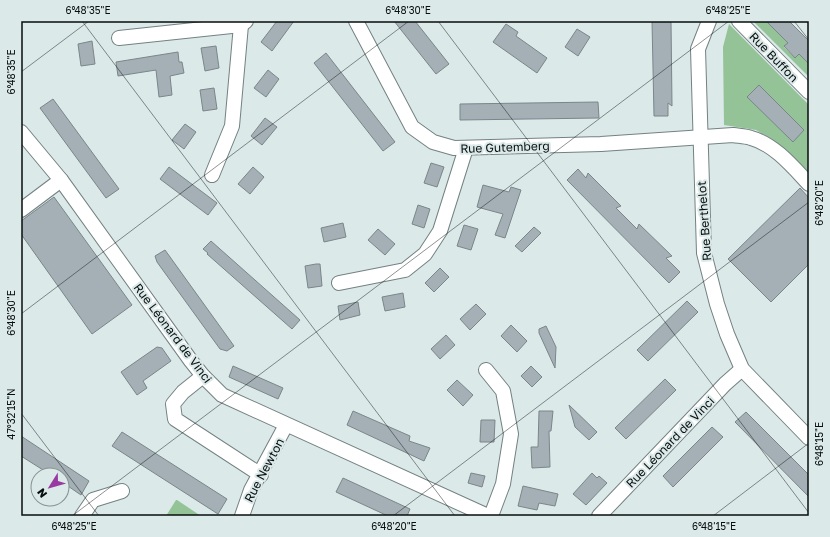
<svg xmlns="http://www.w3.org/2000/svg" width="830" height="537" font-family="'Golos Text',sans-serif">
<style>
.green{fill:#93c397}
.building{fill:#a4b0b5;stroke:#7a868a}
.lines{fill:none;stroke-linecap:round;stroke-linejoin:round}
.minor-casing{stroke:#748182;stroke-width:16}
.minor{stroke:#fff;stroke-width:14}
.ticks{fill:none;stroke:#080d0d;stroke-width:1;stroke-opacity:0.45}
.labels{text-anchor:middle;dominant-baseline:central;stroke-width:4;stroke-linejoin:round;paint-order:stroke}
.street-label{font-size:12px;fill:#080d0d;stroke:#dbe9e9}
.neatline{fill:none;stroke:#080d0d;stroke-width:1.5}
.ticks-label{font-size:10px;text-anchor:middle;fill:#080d0d}
</style>
<rect width="100%" height="100%" fill="#dbe9e9"/>
<g class="green">
<path d="M753,21H766L788,43L784,47L795,58L799,54L809,64V77Z"/>
<path d="M729,24L809,105V176L775,141L756,130L724,125L723,47Z"/>
<path d="M176,500H177L201,516H166Z"/>
</g>
<g class="building">
<path d="M277,21H294L272,51L261,42Z"/>
<path d="M394,21H415L449,64L436,74Z"/>
<path d="M652,21H671L672,106L668,103V116H654Z"/>
<path d="M766,21H789L809,41V64L799,54L795,58L784,46L788,43Z"/>
<path d="M506,24L518,32L516,36L547,58L537,73L493,42Z"/>
<path d="M577,29L590,37L578,56L565,47Z"/>
<path d="M92,41L95,64L81,66L78,44Z"/>
<path d="M216,46L219,68L205,71L201,48Z"/>
<path d="M178,52L179,62H182L184,73L170,76L172,95L159,97L156,70L118,76L116,62Z"/>
<path d="M326,53L395,142L383,151L314,63Z"/>
<path d="M268,70L279,79L266,97L254,88Z"/>
<path d="M759,85L804,130L793,142L747,97Z"/>
<path d="M214,88L217,109L203,111L200,90Z"/>
<path d="M53,99L119,189L106,198L40,108Z"/>
<path d="M598,102L599,118L460,120V104Z"/>
<path d="M265,118L277,127L262,145L251,136Z"/>
<path d="M185,124L196,132L184,149L172,140Z"/>
<path d="M431,163L444,167L437,187L424,183Z"/>
<path d="M169,167L217,203L208,215L160,179Z"/>
<path d="M253,167L264,177L250,194L238,184Z"/>
<path d="M578,169L586,178L588,173L621,206L616,208L637,229L639,224L672,256L666,258L680,272L669,283L567,180Z"/>
<path d="M483,185L509,192L511,187L521,190L505,238L495,235L503,214L477,207Z"/>
<path d="M800,188L809,198V264L771,302L728,259Z"/>
<path d="M54,197L132,305L92,334L21,234V221Z"/>
<path d="M418,205L430,209L424,228L412,224Z"/>
<path d="M343,223L346,237L324,242L321,228Z"/>
<path d="M464,225L478,229L471,250L457,246Z"/>
<path d="M534,227L541,233L522,252L515,246Z"/>
<path d="M378,229L395,244L385,255L368,240Z"/>
<path d="M211,241L300,320L292,329L207,254L208,253L203,249Z"/>
<path d="M165,250L234,346L227,351L220,349L157,262L155,256Z"/>
<path d="M316,264H320L322,286L308,288L305,266Z"/>
<path d="M440,268L449,277L434,292L425,283Z"/>
<path d="M403,293L405,307L385,311L382,297Z"/>
<path d="M687,301L698,312L648,361L637,350Z"/>
<path d="M358,302L360,315L340,320L338,306Z"/>
<path d="M476,304L486,314L470,330L460,319Z"/>
<path d="M511,325L527,341L517,352L501,336Z"/>
<path d="M546,326L556,347L555,368L539,333V329Z"/>
<path d="M446,335L455,345L440,359L431,349Z"/>
<path d="M157,347L162,348L171,361L143,381L147,388L137,395L121,372Z"/>
<path d="M233,366L283,388L278,399L229,377Z"/>
<path d="M531,366L542,377L532,387L521,376Z"/>
<path d="M665,379L676,390L626,439L615,428Z"/>
<path d="M457,380L473,395L463,406L447,390Z"/>
<path d="M569,405L597,432L589,440L575,427Z"/>
<path d="M353,411L410,436L409,441L430,448L424,461L347,425Z"/>
<path d="M539,411H553L551,431H549L550,467L532,468L531,447H538Z"/>
<path d="M746,412L809,475V497L735,422Z"/>
<path d="M481,420H495L494,442H480Z"/>
<path d="M712,427L723,437L673,487L663,476Z"/>
<path d="M122,432L227,499L218,514L112,446Z"/>
<path d="M21,436L89,481L81,495L62,482V475H51L21,456Z"/>
<path d="M471,473L485,476L482,487L468,483Z"/>
<path d="M592,473L597,478L599,476L607,483L586,505L573,494Z"/>
<path d="M343,478L410,509L407,516H388L336,492Z"/>
<path d="M523,486L558,494L555,506L539,503L537,510L518,506Z"/>
</g>
<g class="lines">
<defs>
<g id="minor">
<path d="M356,21L412,127L433,142L454,148L601,144L733,135C739,136 745,136 751,138C774,144 793,167 809,184"/>
<path d="M709,21L698,49L704,253L717,304L727,334L742,369L809,438"/>
<path d="M739,21L809,92"/>
<path d="M119,38L241,25L246,21"/>
<path d="M21,132L61,180L191,361L203,376L222,395L488,516"/>
<path d="M212,175L232,126L241,25"/>
<path d="M21,210L61,180"/>
<path d="M339,283L405,270L425,254L440,231L466,148"/>
<path d="M486,370L503,391L511,434L503,484L491,516"/>
<path d="M203,376L183,392L173,404L175,419L261,475"/>
<path d="M82,516L93,500L122,491"/>
<path d="M242,516L251,490L286,425"/>
<path d="M599,516L725,384L742,369"/>
</g>
</defs>
<use href="#minor" class="minor-casing"/>
<use href="#minor" class="minor"/>
</g>
<path class="ticks" d="M82,21L455,516M438,21L809,513M794,21L809,40M21,72L89,21M21,314L409,21M21,413L99,516M72,516L729,21M393,516L809,202M713,516L809,443"/>
<g class="labels">
<g class="street-label">
<text transform="translate(774 57) rotate(46)">Rue Buffon</text>
<text transform="translate(505 147) rotate(-2)">Rue Gutemberg</text>
<text transform="translate(704 221) rotate(-94)">Rue Berthelot</text>
<text transform="translate(173 333) rotate(53)">Rue Léonard de Vinci</text>
<text transform="translate(670 442) rotate(-46)">Rue Léonard de Vinci</text>
<text transform="translate(264 470) rotate(-62)">Rue Newton</text>
</g>
</g>
<rect width="830" height="537" fill="none" stroke="#dbe9e9" stroke-width="44"/>
<g transform="translate(50 487) rotate(233)"><circle r="19" fill="#dbe9e9" stroke="#879191"/>
<path d="M0-3L7 15L0 10L-7 15Z" fill="#9939a2"/>
<text y="-6" font-size="11" font-weight="bold" text-anchor="middle" fill="#080d0d">N</text>
</g>
<rect x="22" y="22" width="786" height="493" class="neatline"/>
<g class="ticks-label">
<text x="88" y="14">6°48'35"E</text>
<text x="408" y="14">6°48'30"E</text>
<text x="728" y="14">6°48'25"E</text>
<text transform="translate(11 72) rotate(-90)" y="4">6°48'35"E</text>
<text transform="translate(819 203) rotate(-90)" y="4">6°48'20"E</text>
<text transform="translate(11 313) rotate(-90)" y="4">6°48'30"E</text>
<text transform="translate(11 414) rotate(-90)" y="4">47°32'15"N</text>
<text transform="translate(819 444) rotate(-90)" y="4">6°48'15"E</text>
<text x="74" y="530">6°48'25"E</text>
<text x="394" y="530">6°48'20"E</text>
<text x="714" y="530">6°48'15"E</text>
</g>
</svg>
